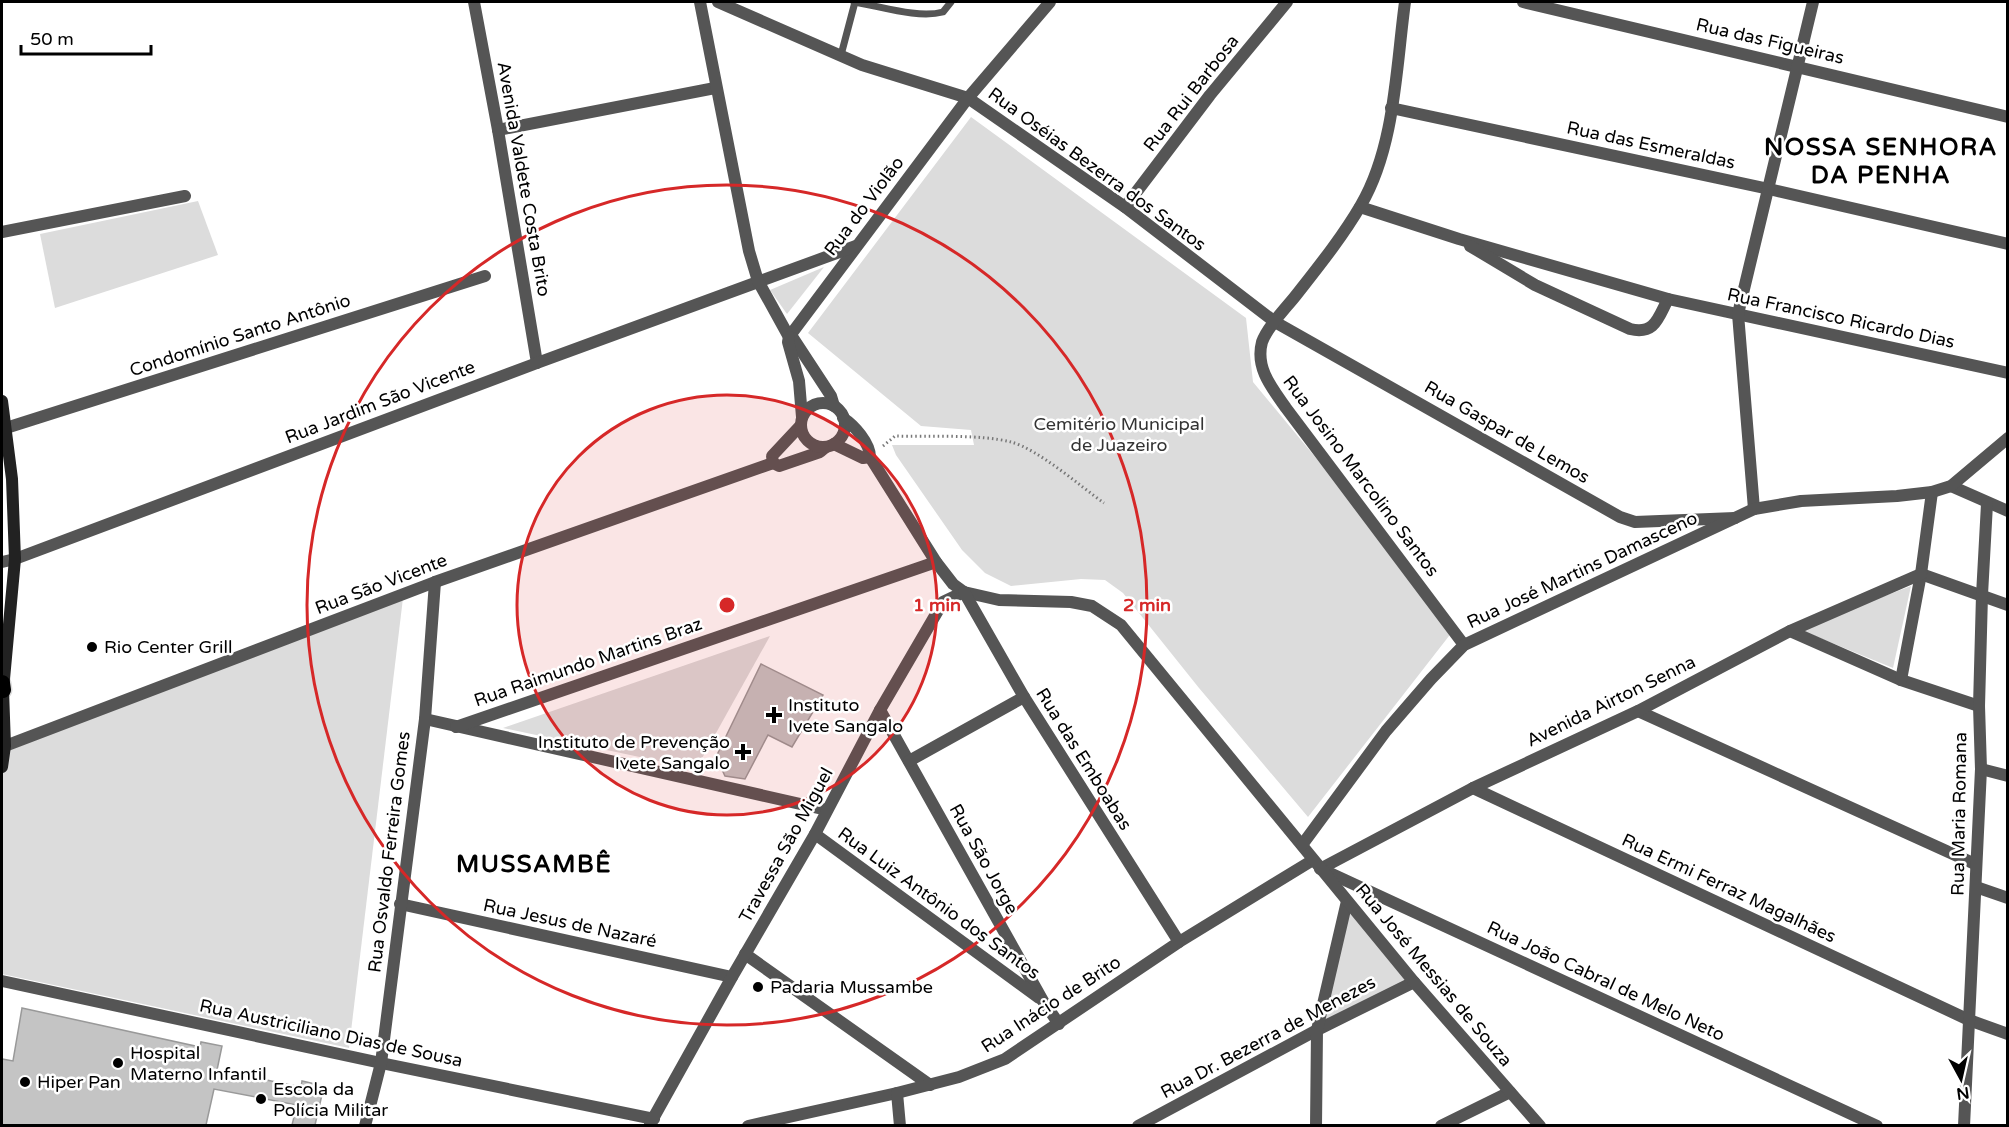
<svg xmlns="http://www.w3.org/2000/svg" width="2009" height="1127" font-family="'Varela Round',sans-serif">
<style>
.green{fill:#dcdcdc}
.building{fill:#c4c4c4;stroke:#999;stroke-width:1.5}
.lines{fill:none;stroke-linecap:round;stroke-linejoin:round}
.trunk-casing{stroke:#dbdbdb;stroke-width:19}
.path{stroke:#777;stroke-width:3;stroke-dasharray:1.5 3;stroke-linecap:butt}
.service{stroke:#555;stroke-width:7}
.minor{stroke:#555;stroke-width:12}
.tertiary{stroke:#555;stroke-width:12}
.secondary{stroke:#222;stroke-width:12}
.trunk{stroke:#000;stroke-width:16}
.ring{fill:none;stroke:#d62828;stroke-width:3}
.poi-dot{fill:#000;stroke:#fff;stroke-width:2}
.labels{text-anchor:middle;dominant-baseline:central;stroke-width:5;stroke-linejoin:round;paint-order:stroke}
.street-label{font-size:18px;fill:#000;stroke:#fff}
.park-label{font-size:18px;fill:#333;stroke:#fff}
.poi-label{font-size:18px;fill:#000;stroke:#fff;text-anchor:start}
.district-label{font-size:24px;font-weight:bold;letter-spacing:1.5px;fill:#000;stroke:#fff}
.centre{fill:#d62828;stroke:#fff;stroke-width:3}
.ring-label{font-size:18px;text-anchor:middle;font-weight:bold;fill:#d62828;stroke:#fff;stroke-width:5;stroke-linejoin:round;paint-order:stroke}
</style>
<rect width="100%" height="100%" fill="#fff"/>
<g class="green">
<path d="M971,117L1246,318L1253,382L1456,627L1308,817L1199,688L1123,593L1105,580L1081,579L1011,586L985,573L962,550L896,455L892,445H974L971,430L921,426L808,333Z"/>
<path d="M198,201L218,255L55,308L40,234Z"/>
<path d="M824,267L787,314L770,290Z"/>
<path d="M1911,586L1893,668L1798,629Z"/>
<path d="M403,598L349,1048L2,974V750Z"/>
<path d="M770,636L696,769L503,728Z"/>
<path d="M1347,901L1414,982L1317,1030Z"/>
</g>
<g class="building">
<path d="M761,664L823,695L792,747L768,735L745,779L725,776L716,757Z"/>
<path d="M22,1008L200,1047L201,1042L222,1046L217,1070L301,1087L302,1081L324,1086L315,1125H292L297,1105L214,1089L206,1125H2V1059L13,1061Z"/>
</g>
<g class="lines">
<defs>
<path id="trunk" d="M2,683L3,690"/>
</defs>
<use href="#trunk" class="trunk-casing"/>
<path class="path" d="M883,446L895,436C928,437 980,434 1011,442C1038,449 1080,486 1104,503"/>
<g class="service">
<path d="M854,2C880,6 918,19 943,12L951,2"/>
<path d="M841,55L855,2"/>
</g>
<g class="minor">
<path d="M474,2L498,130L537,363"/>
<path d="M718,2L862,65L968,98L1125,207L1275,322L1620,517L1635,522L1735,518"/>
<path d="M1405,2C1396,68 1395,147 1361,205C1343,236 1319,266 1297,294C1287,307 1267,327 1262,342C1255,368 1272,388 1286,408L1464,645"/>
<path d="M1523,2L2008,117"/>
<path d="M1391,108L1769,189L2008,244"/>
<path d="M498,130L715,88"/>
<path d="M1125,207L1210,95L1287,2"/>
<path d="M1360,207L1459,239L1668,299L2008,373"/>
<path d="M2,232L185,196"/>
<path d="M1470,246L1535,285L1630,329C1655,335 1658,318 1668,299"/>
<path d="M789,337L968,98L1050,2"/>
<path d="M6,428L485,276"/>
<path d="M773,463L772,456L801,425"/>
<path d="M1951,486L2008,511"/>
<path d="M1754,509L1738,314L1813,2"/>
<path d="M2,562L15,559L537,363L856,246"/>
<path d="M1921,574L2008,605"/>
<path d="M1790,631L1901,680L1979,706"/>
<path d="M1901,680L1921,574L1932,492"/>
<path d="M880,710L1043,1001L1059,1024"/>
<path d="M1638,711L1975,864"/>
<path d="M425,719L827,810"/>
<path d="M456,727L936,562"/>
<path d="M5,746L435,582L773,463L779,466L820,452L826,447"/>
<path d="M909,761L1024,697"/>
<path d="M1981,769L2008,776"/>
<path d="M1473,788L1969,1020L2008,1034"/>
<path d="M815,834L1039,998"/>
<path d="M1320,869L1473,788L1638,711L1790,631L1921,574"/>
<path d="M1321,869L1877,1126"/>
<path d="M1976,887L2008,898"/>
<path d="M400,904L732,977"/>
<path d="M1179,942L1313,860"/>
<path d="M745,954L930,1085"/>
<path d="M2,981L381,1063L654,1119"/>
<path d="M650,1124L732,977L815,834L880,710L943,602L964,592"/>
<path d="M365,1126L381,1063L425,719L435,582"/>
<path d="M748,1126L897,1093"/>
<path d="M1138,1126L1317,1030L1414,982"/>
<path d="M1316,1126L1317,1030L1347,901"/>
<path d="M1441,1126L1510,1092"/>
<path d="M1964,1126L1981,769L1979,706L1982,595L1987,504"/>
</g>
<g class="tertiary">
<path d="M700,2L749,251L758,281L789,337L793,338L831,396L834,406"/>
<path d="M789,337L788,342L799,381L802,417"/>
<circle cx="823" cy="425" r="22"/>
<path d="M843,418C854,425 870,443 870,457L936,562L953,584L964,592L999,600L1071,602L1092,606L1121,625L1414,982L1540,1126"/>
<path d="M834,444L863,458L870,457"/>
<path d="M1302,845L1386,731L1431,679L1464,645L1754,509L1801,501L1897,496L1932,492L1951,486L2008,438"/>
<path d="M900,1126L897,1093L959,1077L1005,1059L1179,942L1024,697L964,592"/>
</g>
<path class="secondary" d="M2,401L12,479L15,559L3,690L5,746L2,767"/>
<use href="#trunk" class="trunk"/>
</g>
<circle cx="727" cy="605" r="210" fill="#d62828" fill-opacity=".12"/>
<g class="ring">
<circle cx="727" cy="605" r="210"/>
<circle cx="727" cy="605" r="420"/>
</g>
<g class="poi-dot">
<circle cx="92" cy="647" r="6"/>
<path d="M771 706h6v6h6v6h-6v6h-6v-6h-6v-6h6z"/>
<path d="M740 743h6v6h6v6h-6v6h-6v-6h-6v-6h6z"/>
<circle cx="758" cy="987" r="6"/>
<circle cx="118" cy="1063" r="6"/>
<circle cx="25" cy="1082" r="6"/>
<circle cx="261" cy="1099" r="6"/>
</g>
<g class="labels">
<g class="street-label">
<text transform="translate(1770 41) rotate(13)">Rua das Figueiras</text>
<text transform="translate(1191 93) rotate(-52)">Rua Rui Barbosa</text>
<text transform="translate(1651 145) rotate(12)">Rua das Esmeraldas</text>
<text transform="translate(1097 169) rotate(36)">Rua Oséias Bezerra dos Santos</text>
<text transform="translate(524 179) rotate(80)">Avenida Valdete Costa Brito</text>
<text transform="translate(864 206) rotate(-53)">Rua do Violão</text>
<text transform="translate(1841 318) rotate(12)">Rua Francisco Ricardo Dias</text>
<text transform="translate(240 335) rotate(-18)">Condomínio Santo Antônio</text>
<text transform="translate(380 402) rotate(-21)">Rua Jardim São Vicente</text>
<text transform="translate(1507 432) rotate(30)">Rua Gaspar de Lemos</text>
<text transform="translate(1361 476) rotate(53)">Rua Josino Marcolino Santos</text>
<text transform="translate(1582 570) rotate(-25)">Rua José Martins Damasceno</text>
<text transform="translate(381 584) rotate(-21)">Rua São Vicente</text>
<text transform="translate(588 662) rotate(-19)">Rua Raimundo Martins Braz</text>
<text transform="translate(1611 701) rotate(-26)">Avenida Airton Senna</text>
<text transform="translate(1084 759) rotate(58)">Rua das Emboabas</text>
<text transform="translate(1959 814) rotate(-89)">Rua Maria Romana</text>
<text transform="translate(786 845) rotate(-61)">Travessa São Miguel</text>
<text transform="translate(389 852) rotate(-83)">Rua Osvaldo Ferreira Gomes</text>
<text transform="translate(984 859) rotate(61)">Rua São Jorge</text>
<text transform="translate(1729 888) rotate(25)">Rua Ermi Ferraz Magalhães</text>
<text transform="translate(939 903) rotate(36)">Rua Luiz Antônio dos Santos</text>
<text transform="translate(570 923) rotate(12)">Rua Jesus de Nazaré</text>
<text transform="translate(1434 975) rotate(50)">Rua José Messias de Souza</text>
<text transform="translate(1606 981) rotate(25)">Rua João Cabral de Melo Neto</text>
<text transform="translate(1051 1004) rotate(-33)">Rua Inácio de Brito</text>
<text transform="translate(331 1033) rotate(12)">Rua Austriciliano Dias de Sousa</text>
<text transform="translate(1268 1037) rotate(-28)">Rua Dr. Bezerra de Menezes</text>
</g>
<g class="park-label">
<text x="1119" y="424">Cemitério Municipal<tspan x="1119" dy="21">de Juazeiro</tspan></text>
</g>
<g class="poi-label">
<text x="104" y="647">Rio Center Grill</text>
<text x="788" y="705">Instituto<tspan x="788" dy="21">Ivete Sangalo</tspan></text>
<text x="730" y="742" text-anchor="end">Instituto de Prevenção<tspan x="730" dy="21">Ivete Sangalo</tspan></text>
<text x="770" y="987">Padaria Mussambe</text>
<text x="130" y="1053">Hospital<tspan x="130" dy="21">Materno Infantil</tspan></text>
<text x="37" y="1082">Hiper Pan</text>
<text x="273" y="1089">Escola da<tspan x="273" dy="21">Polícia Militar</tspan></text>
</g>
<g class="district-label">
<text x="1881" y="147">NOSSA SENHORA<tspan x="1881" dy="28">DA PENHA</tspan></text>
<text x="534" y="864">MUSSAMBÊ</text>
</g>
</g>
<circle cx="727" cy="605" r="9" class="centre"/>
<g class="ring-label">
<text x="937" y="611">1 min</text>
<text x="1147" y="611">2 min</text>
</g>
<rect width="2009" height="1127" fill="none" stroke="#000000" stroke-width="6"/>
<g transform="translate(1961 1079) rotate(172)" stroke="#ffffff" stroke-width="4.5" paint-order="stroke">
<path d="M0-4.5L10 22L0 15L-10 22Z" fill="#000000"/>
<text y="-9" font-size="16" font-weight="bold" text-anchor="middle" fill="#000000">N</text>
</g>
<path d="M21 45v9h130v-9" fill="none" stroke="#000000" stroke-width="3"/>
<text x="30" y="45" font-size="18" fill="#000000" stroke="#ffffff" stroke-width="4.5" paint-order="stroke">50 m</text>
</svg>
